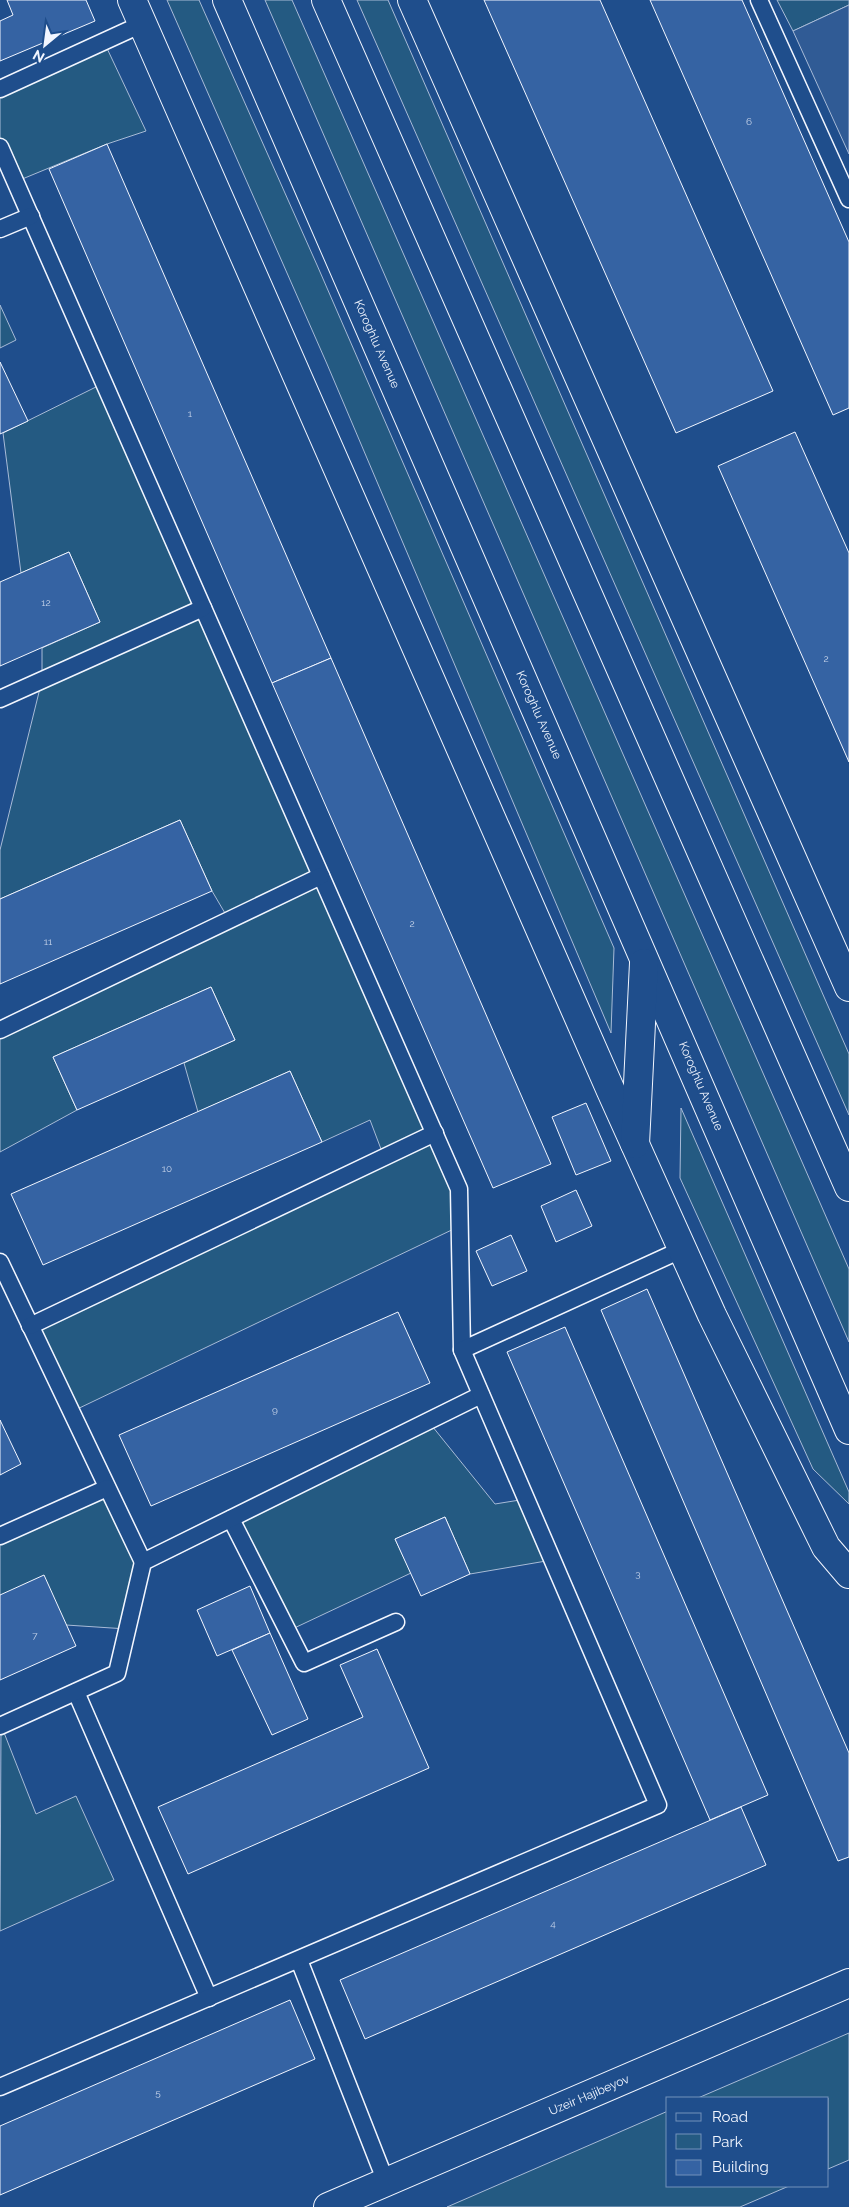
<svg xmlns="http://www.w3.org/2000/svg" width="849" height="2207" font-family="Raleway,sans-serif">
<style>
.green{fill:#245a82;stroke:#a8bbd7}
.parking{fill:#305b95;stroke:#a8bbd7}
.building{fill:#3563a3;stroke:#f2f6ff}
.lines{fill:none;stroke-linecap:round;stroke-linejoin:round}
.lane-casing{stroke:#f2f6ff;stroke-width:19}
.street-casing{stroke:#f2f6ff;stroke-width:30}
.secondary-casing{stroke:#f2f6ff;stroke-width:30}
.primary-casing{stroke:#f2f6ff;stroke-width:30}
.lane{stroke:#1f4e8c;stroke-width:16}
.street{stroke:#1f4e8c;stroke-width:28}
.secondary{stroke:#1f4e8c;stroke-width:28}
.primary{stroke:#1f4e8c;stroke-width:28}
.labels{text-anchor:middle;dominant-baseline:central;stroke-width:4;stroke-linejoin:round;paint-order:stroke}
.number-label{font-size:10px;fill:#c3d1e8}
.street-label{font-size:12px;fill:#f2f6ff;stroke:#1f4e8c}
</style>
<rect width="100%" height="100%" fill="#1f4e8c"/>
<g class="green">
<path d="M167,0H199L317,265L614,948L611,1033L327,364Z"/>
<path d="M265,0H292L849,1269V1342Z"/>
<path d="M357,0H388L849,1054V1115Z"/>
<path d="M777,0H849V5L793,31Z"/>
<path d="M104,42L146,131L107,144L15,182L0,147V89Z"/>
<path d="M0,305L16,340L0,348Z"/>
<path d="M104,383L459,1189L460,1226L71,1412L30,1326L384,1157L370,1120L322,1142L290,1071L198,1112L184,1063L235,1040L211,987L53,1057L77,1110L0,1152V1030L229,920L212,891L180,820L0,899V850L42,680V648L100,622L69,552L21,573L3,433Z"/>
<path d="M681,1108L849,1492V1504L813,1469L680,1178Z"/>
<path d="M428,1421L495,1504L526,1499L552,1560L470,1574L445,1517L395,1539L411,1573L288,1631L231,1519Z"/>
<path d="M107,1488L143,1562L127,1629L66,1625L0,1595V1536Z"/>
<path d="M1,1725L36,1814L76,1796L114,1880L0,1931Z"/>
<path d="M849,2033V2160L828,2169V2098H698Z"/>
<path d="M668,2111V2186H789L740,2207H447Z"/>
</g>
<path class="parking" d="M849,5V154L793,31Z"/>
<g class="building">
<path d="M7,0H86L95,21L0,61V21L13,15Z"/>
<path d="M484,0H600L773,391L676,433Z"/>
<path d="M650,0H742L849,242V408L833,415Z"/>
<path d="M107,144L331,658L272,683L49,169Z"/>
<path d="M0,362L28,421L0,434Z"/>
<path d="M795,432L849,553V762L718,466Z"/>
<path d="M69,552L100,622L0,666V582Z"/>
<path d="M331,658L551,1164L493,1188L272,683Z"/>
<path d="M180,820L212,891L0,984V899Z"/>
<path d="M211,987L235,1040L77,1110L53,1057Z"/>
<path d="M290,1071L322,1142L43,1265L11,1194Z"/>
<path d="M586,1103L611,1161L576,1175L552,1117Z"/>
<path d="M576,1190L592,1226L556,1242L541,1206Z"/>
<path d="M511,1235L527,1271L492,1286L476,1251Z"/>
<path d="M647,1289L849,1753V1857L838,1861L601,1310Z"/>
<path d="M398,1312L430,1383L151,1506L119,1435Z"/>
<path d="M565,1327L768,1795L710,1820L507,1352Z"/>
<path d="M0,1420L21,1464L0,1475Z"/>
<path d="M445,1517L470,1574L421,1596L395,1539Z"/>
<path d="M44,1575L76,1646L0,1680V1595Z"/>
<path d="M250,1586L270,1633L217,1656L197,1610Z"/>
<path d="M270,1633L308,1719L272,1735L232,1650Z"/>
<path d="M377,1649L429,1768L188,1874L158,1807L363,1717L340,1665Z"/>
<path d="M741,1807L766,1865L365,2039L340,1980Z"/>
<path d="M290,2000L315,2059L0,2195V2126Z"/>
</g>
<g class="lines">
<defs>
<g id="lane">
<path d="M759,0L849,199"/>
<path d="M0,89L142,24"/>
<path d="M0,147L459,1189L462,1350"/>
<path d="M0,229L31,216"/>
<path d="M0,699L203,608"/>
<path d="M0,1030L321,876"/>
<path d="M0,1262L143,1562"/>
<path d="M30,1326L435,1133"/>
<path d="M231,1519L304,1663L396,1622"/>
<path d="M0,1536L107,1488"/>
<path d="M76,1692L209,1998"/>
<path d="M0,1726L117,1673L143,1562L481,1395"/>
<path d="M299,1960L386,2182"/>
<path d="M0,2087L658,1805L462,1350L683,1249"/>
</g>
<g id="street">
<path d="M132,0L611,1091L712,1315L826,1547L849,1574"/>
<path d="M412,0L849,987"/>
</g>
<path id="secondary" d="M328,2207L849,1983"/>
<g id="primary">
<path d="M227,0L849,1430"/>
<path d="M326,0L849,1187"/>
<path d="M635,1144L644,963"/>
</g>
</defs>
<use href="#lane" class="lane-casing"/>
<use href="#street" class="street-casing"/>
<use href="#secondary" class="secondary-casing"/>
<use href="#primary" class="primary-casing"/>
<use href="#lane" class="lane"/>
<use href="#street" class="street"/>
<use href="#secondary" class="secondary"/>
<use href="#primary" class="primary"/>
</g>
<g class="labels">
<g class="number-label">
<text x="749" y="121">6</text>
<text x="190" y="413">1</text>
<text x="46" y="602">12</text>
<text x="826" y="658">2</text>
<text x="412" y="923">2</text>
<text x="48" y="941">11</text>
<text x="167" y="1168">10</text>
<text x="275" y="1409">9</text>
<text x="638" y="1573">3</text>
<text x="35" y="1635">7</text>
<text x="553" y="1923">4</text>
<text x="158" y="2092">5</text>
</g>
<g class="street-label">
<text transform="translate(377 344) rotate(66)">Koroghlu Avenue</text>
<text transform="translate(539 715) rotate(66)">Koroghlu Avenue</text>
<text transform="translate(701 1086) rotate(67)">Koroghlu Avenue</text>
<text transform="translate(589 2095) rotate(-23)">Uzeir Hajibeyov</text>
</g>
</g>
<rect x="666" y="2097" width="162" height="90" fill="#1f4e8c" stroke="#7391ba"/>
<rect x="676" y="2113" width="25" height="8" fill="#1f4e8c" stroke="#7391ba"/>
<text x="712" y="2122" font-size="15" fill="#f2f6ff">Road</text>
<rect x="676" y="2134" width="25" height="15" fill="#245a82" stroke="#7391ba"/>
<text x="712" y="2147" font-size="15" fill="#f2f6ff">Park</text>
<rect x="676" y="2160" width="25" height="15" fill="#3563a3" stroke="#7391ba"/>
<text x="712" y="2172" font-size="15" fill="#f2f6ff">Building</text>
<g transform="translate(45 45) rotate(209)" stroke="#1f4e8c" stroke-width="4" paint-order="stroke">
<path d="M0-4L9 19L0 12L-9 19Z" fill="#f2f6ff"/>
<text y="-8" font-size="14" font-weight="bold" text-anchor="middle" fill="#f2f6ff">N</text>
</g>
</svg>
